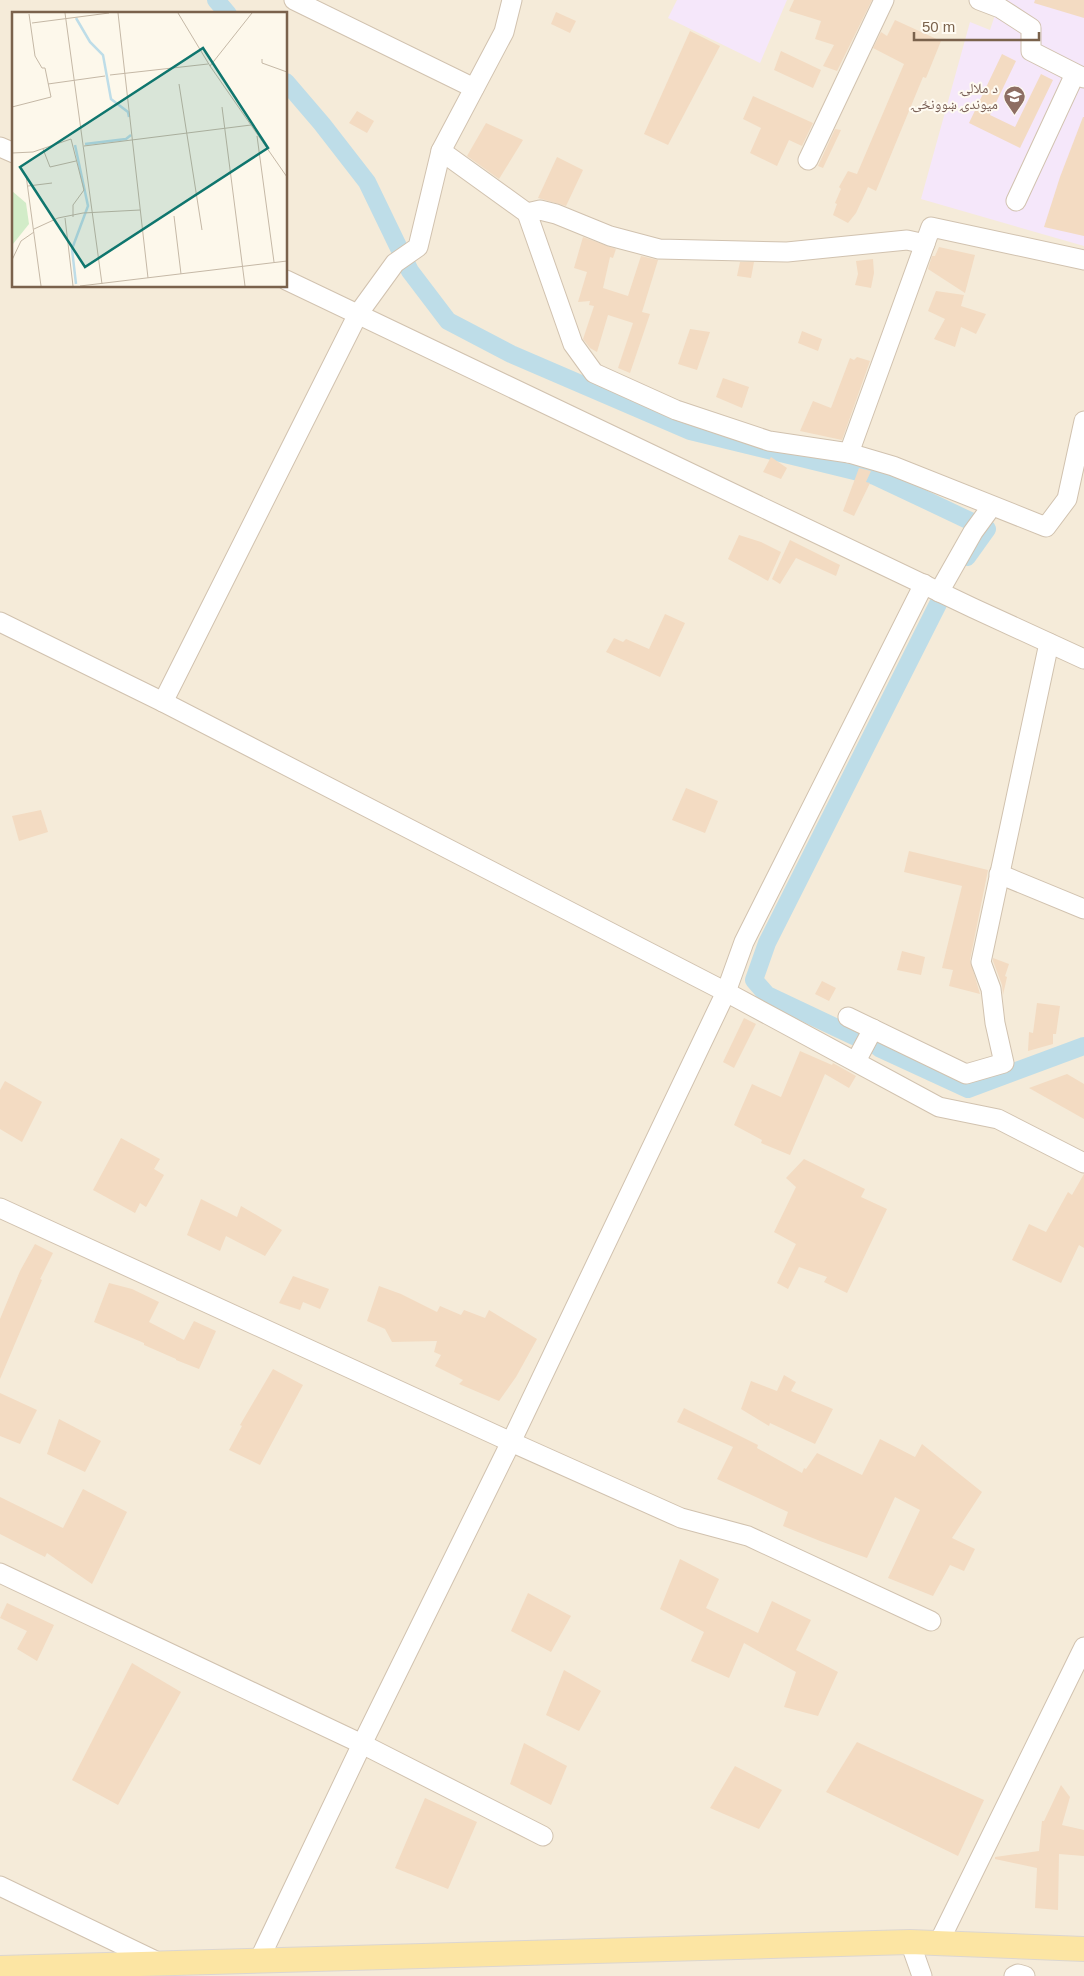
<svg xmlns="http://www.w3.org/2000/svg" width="1084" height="1976" font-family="Helvetica,'Noto Naskh Arabic',sans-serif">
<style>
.residential{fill:#f5ebd9;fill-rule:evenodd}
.education{fill:#f5e7fa}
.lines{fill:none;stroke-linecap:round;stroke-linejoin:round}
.canal{stroke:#bedde8;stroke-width:18}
.building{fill:#f3dbc2}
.minor-casing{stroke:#d1c2af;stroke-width:21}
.major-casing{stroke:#dcd6d0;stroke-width:26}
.minor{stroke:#fff;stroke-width:19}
.major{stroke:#fce5a3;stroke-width:24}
.labels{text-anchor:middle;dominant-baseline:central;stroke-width:4;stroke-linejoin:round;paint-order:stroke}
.education-label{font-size:14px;fill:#785e54;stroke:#fffbf2;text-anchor:end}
.inset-river{fill:none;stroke:#bedde8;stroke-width:2.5}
.inset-road{fill:none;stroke:#c5b8a6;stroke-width:1}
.view{fill:#0f766e;fill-opacity:0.15;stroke:#0f766e;stroke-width:2.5}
.inset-edge{fill:none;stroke:#7a624c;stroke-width:2.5}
</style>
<rect width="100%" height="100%" fill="#fdf8eb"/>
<path class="residential" d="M0,0H1084V1976H0ZM14,14H286V286H14Z"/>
<g class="education">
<path d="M677,0H787L760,63L668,18Z"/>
<path d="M1000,0H1084V246L921,199L970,22L990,30Z"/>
</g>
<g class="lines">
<g class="canal">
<path d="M216,0L228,14"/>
<path d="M286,82L322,124L367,182L410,271L448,321L511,354L690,431L875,476L987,529L967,557"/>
<path d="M854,1036L767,995L754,980L767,943L938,604"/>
<path d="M879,1048L968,1089L1084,1046"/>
</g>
</g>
<g class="building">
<path d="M794,0H872L837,71L823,66L834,45L815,39L821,21L789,11Z"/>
<path d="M1035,0H1084V18L1034,3Z"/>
<path d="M556,12L576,21L570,33L551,24Z"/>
<path d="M895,20L941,41L926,78L923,77L876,191L868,187L856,213L848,223L833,215L837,204L835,203L841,189L839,187L848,171L857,174L904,64L873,48L881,32L887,36Z"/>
<path d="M690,31L720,46L668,145L644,134Z"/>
<path d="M781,51L821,70L813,88L774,70Z"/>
<path d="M1002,54L1016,61L990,115L1015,127L1041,74L1053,80L1020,148L969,123Z"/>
<path d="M753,96L813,123L802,146L789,140L777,166L750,153L761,128L743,119Z"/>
<path d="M357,111L374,121L367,133L349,123Z"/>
<path d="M1083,117H1084V236L1044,227L1060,177Z"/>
<path d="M486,123L523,140L499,179L467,156Z"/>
<path d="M835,129L841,130L823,168L818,166Z"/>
<path d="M557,157L583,170L566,206L538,198Z"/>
<path d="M583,237L616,249L613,258L610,257L603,288L628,296L641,256L658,260L642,312L650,314L630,373L618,368L633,323L608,315L597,352L590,348L583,339L594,306L589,305L590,301L578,302L587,272L574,268Z"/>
<path d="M939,247L975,255L965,293L928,269L932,256H935Z"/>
<path d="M873,259L874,273L871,288L855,285L858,274L856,261Z"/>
<path d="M740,262H754L751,278L737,276Z"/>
<path d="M936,291L964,295L961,306L986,314L976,334L961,327L955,347L934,339L945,319L928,311Z"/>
<path d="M690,329L710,332L697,370L678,364Z"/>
<path d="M802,331L822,339L818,351L798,343Z"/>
<path d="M857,357L870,361L842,440L800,431L813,401L831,408L850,358L854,360Z"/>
<path d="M723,378L749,387L742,408L716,397Z"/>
<path d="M771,457L787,468L781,479L763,472Z"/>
<path d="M859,468L871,471L866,482L870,483L854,516L843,511Z"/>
<path d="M739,535L761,542L781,552L768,581L728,559Z"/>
<path d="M790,540L840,565L836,576L796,558L780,584L772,579Z"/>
<path d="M665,614L685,623L660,677L606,652L614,638L623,642L626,639L649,649Z"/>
<path d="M686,788L718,801L705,833L672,820Z"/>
<path d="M41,810L48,832L19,841L12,816Z"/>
<path d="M909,851L988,870L970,960L980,994L949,986L953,970L942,968L962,886L904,872Z"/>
<path d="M902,951L925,957L921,975L897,970Z"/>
<path d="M993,958L1009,964L1005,976L1007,977L1003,995L1002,985L993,961Z"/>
<path d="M822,981L836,988L829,1001L815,994Z"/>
<path d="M1037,1003L1060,1006L1056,1034H1053V1044L1028,1051L1029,1032L1033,1033Z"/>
<path d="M744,1018L756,1024L734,1068L723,1062Z"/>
<path d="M800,1051L832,1065L833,1063L856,1076L849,1088L825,1074L790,1155L761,1143L762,1140L734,1125L752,1084L781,1097Z"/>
<path d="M1067,1074L1084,1084V1119L1029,1088Z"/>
<path d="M5,1081L42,1102L22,1142L0,1129V1090Z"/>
<path d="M121,1138L160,1159L154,1169L164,1175L146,1207L140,1203L135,1213L93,1190Z"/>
<path d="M804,1159L865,1189L861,1197L887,1209L847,1293L824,1282L827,1277L799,1267L788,1289L777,1283L796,1244L774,1232L796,1187L786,1178Z"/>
<path d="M1084,1174V1248L1079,1245L1061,1283L1012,1260L1029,1224L1046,1232L1068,1192L1072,1195Z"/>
<path d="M201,1199L237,1217L241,1206L282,1230L265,1256L226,1236L220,1251L187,1235Z"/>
<path d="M35,1244L53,1253L40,1279L42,1280L0,1379V1319L20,1271Z"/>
<path d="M293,1276L329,1289L320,1309L303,1302L300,1310L279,1303Z"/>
<path d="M109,1283L132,1289L159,1302L149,1322L184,1340L194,1321L216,1331L199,1369L176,1360V1359L144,1345V1343L94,1322Z"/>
<path d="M379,1286L401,1294L437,1312L440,1306L461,1315L464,1310L485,1318L489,1310L537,1339L516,1377L499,1401L459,1384L463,1380L435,1366L441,1355L434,1352L437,1341L392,1342L385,1329L367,1321Z"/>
<path d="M273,1369L303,1385L260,1465L229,1450L242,1426L240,1425Z"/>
<path d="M784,1375L796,1382L791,1391L833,1409L815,1444L770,1423L769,1426L741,1409L751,1381L777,1391Z"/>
<path d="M0,1393L37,1410L20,1444L0,1436Z"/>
<path d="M684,1408L758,1445L757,1448L802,1473L804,1468L806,1469L817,1453L862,1475L880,1439L915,1457L922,1444L982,1492L952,1538L975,1549L964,1571L950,1565L933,1596L888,1578L920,1510L895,1497L867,1558L820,1541L783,1526L788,1512L717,1479L733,1447L677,1422Z"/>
<path d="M59,1419L101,1441L85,1472L47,1454Z"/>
<path d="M83,1489L127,1512L92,1584L47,1553L45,1557L0,1534V1497L63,1528Z"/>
<path d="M680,1559L719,1579L706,1608L758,1633L772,1601L811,1620L796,1650L838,1672L818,1716L784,1707L796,1672L744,1643L729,1678L691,1661L704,1632L660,1609Z"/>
<path d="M528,1593L571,1616L551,1652L511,1631Z"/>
<path d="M7,1603L54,1625L37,1661L17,1649L27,1631L0,1618Z"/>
<path d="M132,1663L181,1692L118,1805L72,1780Z"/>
<path d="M564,1670L601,1691L579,1731L546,1715Z"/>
<path d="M857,1742L984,1800L958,1856L826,1792Z"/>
<path d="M524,1743L567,1766L551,1805L510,1784Z"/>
<path d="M735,1766L782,1790L759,1829L710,1808Z"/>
<path d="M1061,1785L1070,1797L1062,1825L1084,1830V1856L1059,1854L1058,1910L1035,1908L1037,1868L995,1859V1857L1039,1851L1042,1821H1044Z"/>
<path d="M425,1798L477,1822L448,1889L395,1868Z"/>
</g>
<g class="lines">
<defs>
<g id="minor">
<path d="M294,0L474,88"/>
<path d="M979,0L1000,8L1031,28V51L1084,78"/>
<path d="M0,147L14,153"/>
<path d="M441,151L527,213L573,344L594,373L676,410L769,441L849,453L893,466L1046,527L1067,499L1084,421"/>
<path d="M808,160L884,0"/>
<path d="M1016,201L1075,74"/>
<path d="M527,213L540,210L556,214L610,236L659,249L787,252L907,240L925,244"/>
<path d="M286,280L973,608L1084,659"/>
<path d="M849,453L931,227L1084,260"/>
<path d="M939,592L973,532L992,506"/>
<path d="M0,622L163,702L726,992L939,1107L998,1119L1084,1163"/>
<path d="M163,702L358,314L395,263L418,247L441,151L504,32L512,0"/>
<path d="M999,874L1084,909"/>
<path d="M848,1017L966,1074L1004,1063L995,1023L991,989L981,962L1049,643"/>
<path d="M856,1061L873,1029"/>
<path d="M0,1208L511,1442L681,1518L748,1536L931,1621"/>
<path d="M0,1573L362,1744L543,1836"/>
<path d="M0,1886L160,1963"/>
<path d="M910,1942L922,1976"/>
<path d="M939,1942L1084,1647"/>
<path d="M259,1960L362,1744L511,1442L726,992L744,942L924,584"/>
<path d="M1014,1976L1018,1974L1025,1976"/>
</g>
<path id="major" d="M0,1968L910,1942L1084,1949"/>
</defs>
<use href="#minor" class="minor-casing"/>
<use href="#major" class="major-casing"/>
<use href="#minor" class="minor"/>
<use href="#major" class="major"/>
</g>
<defs>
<symbol id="school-pin" viewBox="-11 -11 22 30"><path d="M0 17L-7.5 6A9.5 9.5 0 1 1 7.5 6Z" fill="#8d6e63" stroke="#fffbf2"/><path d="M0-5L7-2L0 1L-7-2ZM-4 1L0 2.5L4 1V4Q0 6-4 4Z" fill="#fff"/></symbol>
</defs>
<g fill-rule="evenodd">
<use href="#school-pin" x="1002" y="84" width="25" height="34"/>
</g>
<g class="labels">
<g class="education-label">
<text x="998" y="88">د ملالۍ<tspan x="998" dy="16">میوندۍ ښوونځۍ</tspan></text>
</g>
</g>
<g transform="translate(12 12)">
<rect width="275" height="275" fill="#fdf8eb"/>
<path d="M0,179L14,191L17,212L1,232Z" fill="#d2ecc8"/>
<path class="inset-river" d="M64,6L78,30L91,43L99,87L116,100L117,105M73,132L114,127L119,123M63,133L76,194L60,237L64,272"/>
<path class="inset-road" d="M53,1L90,272M106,1L136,266M166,1L198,54L275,165M20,11L97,1M250,47V51L275,60M198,54L240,1M98,63L196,52M36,72L93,64M167,72L190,218M0,95L39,85L33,56H30L23,44L17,2M210,95L233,274M245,124L262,250M72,134L239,113M31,137L38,155L64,149M0,141L21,140L59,127L72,178L61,193V205M14,163L29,274M16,174L40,171M162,204L169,262M53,206L61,274M22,217L46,206L71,201L128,198M0,248L9,229L22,220M68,274L275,249"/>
<path class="view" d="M191,36L256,136L73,255L8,155Z"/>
<rect width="275" height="275" class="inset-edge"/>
</g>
<path d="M914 32v8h125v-8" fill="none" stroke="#7a624c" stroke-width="2.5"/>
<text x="922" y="32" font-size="15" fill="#7a624c" stroke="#fffbf2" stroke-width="4" paint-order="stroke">50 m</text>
</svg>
